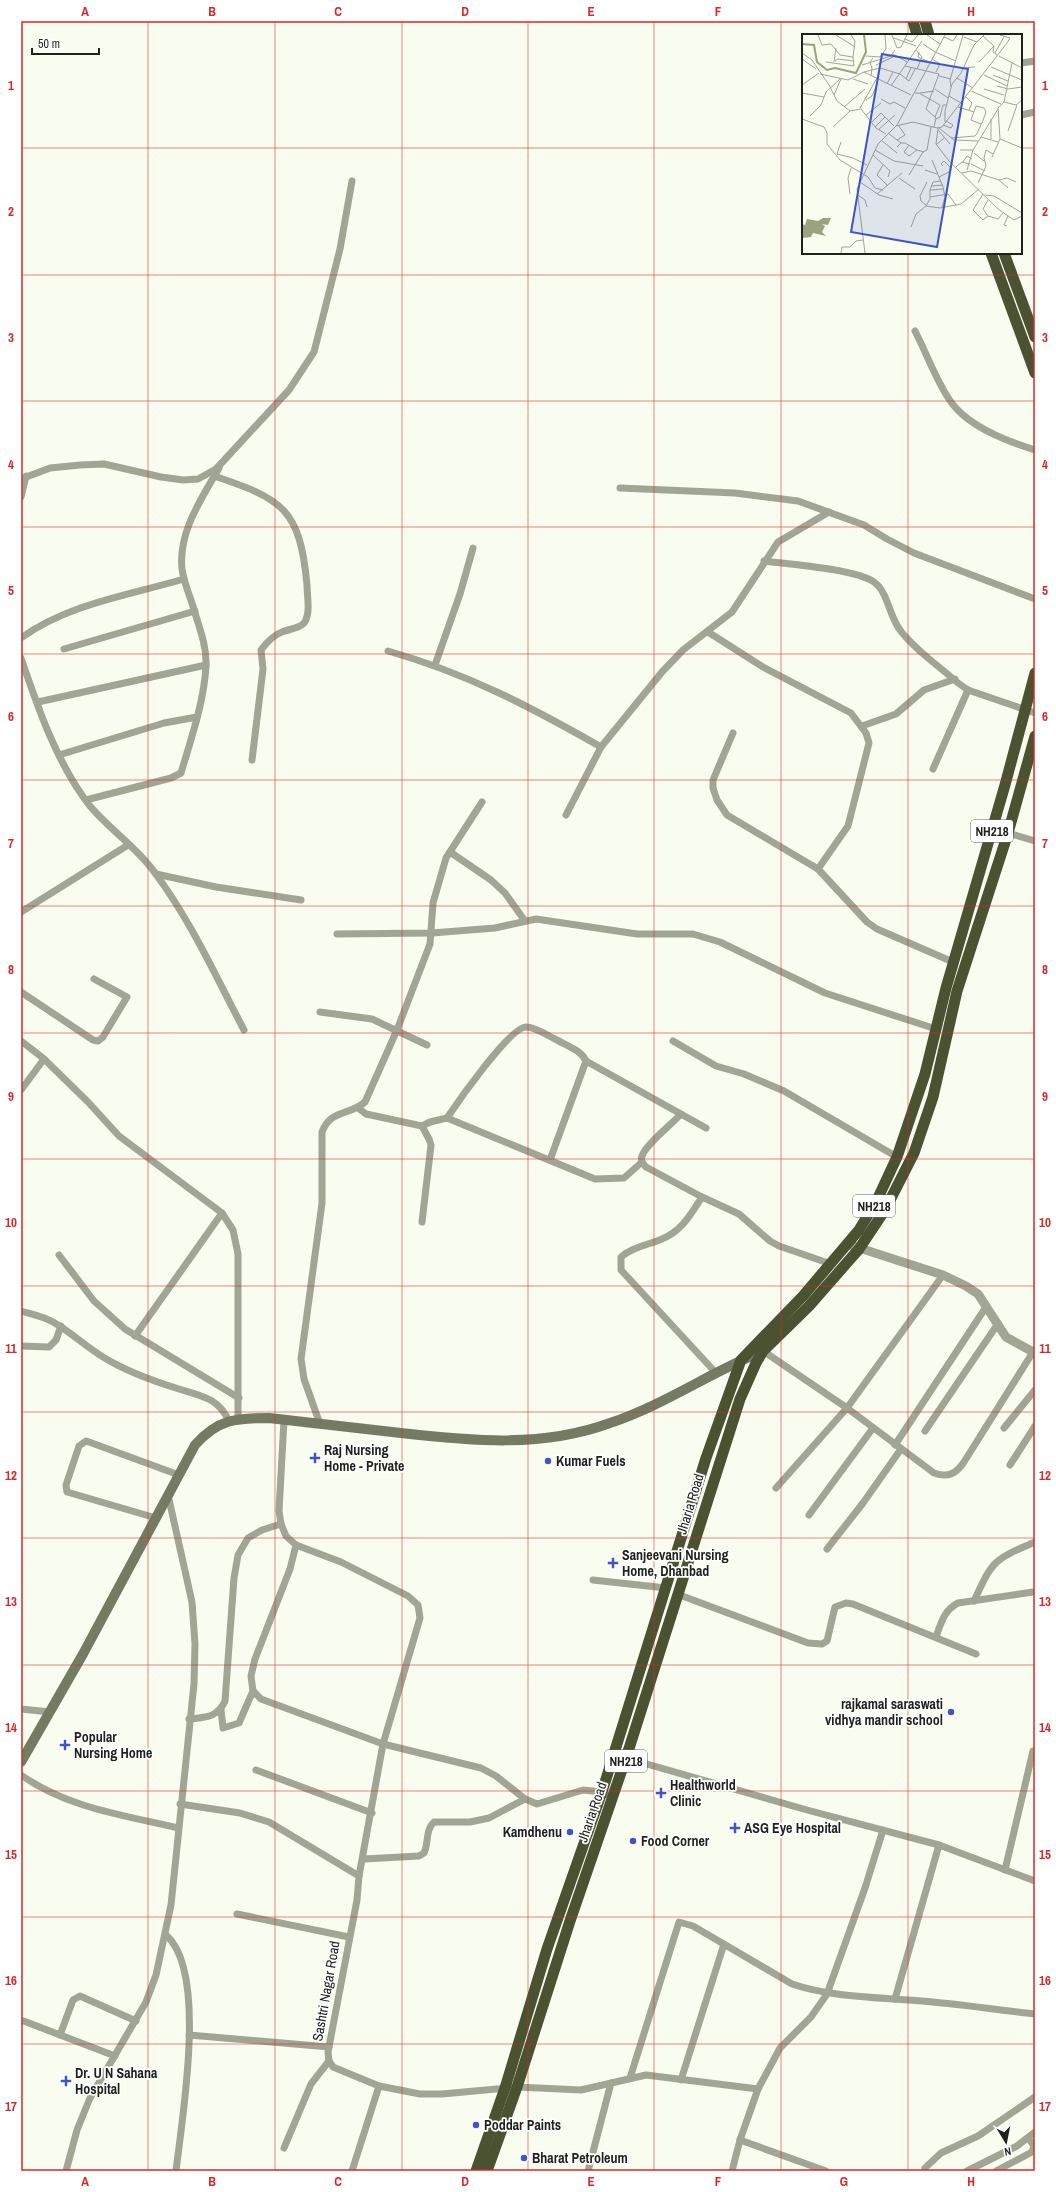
<svg xmlns="http://www.w3.org/2000/svg" width="1056" height="2192" font-family="'Archivo Narrow',sans-serif">
<style>
.lines{fill:none;stroke-linecap:round;stroke-linejoin:round}
.minor{stroke:#a0a594;stroke-width:7}
.tertiary{stroke:#a0a594;stroke-width:9}
.secondary{stroke:#747b63;stroke-width:10}
.trunk{stroke:#4a5232;stroke-width:11}
.grid{fill:none;stroke:#d62828;stroke-width:1;stroke-opacity:0.55}
.poi-dot{fill:#4054c7;stroke:#fff;stroke-width:1.5}
.labels{text-anchor:middle;dominant-baseline:central;stroke-width:3.5;stroke-linejoin:round;paint-order:stroke}
.shield{fill:#fff;stroke:#626460;stroke-width:1}
.shield-label{font-size:13px;font-weight:bold;fill:#1f211c}
.poi-label{font-size:14px;font-weight:bold;fill:#1f211c;stroke:#fff;text-anchor:start}
.street-label{font-size:14px;fill:#1f211c;stroke:#fff}
.inset-river{fill:none;stroke:#99a47f;stroke-width:2}
.inset-road{fill:none;stroke:#a2a59b;stroke-width:1}
.view{fill:#4054c7;fill-opacity:0.15;stroke:#4054c7;stroke-width:2}
.inset-edge{fill:none;stroke:#1f211c;stroke-width:2}
.neatline{fill:none;stroke:#d62828;stroke-width:1.5}
.grid-label{font-size:13px;text-anchor:middle;font-weight:bold;fill:#d62828}
</style>
<rect width="100%" height="100%" fill="#f9fdef"/>
<g class="lines">
<g class="minor">
<path d="M1021,63L1035,61"/>
<path d="M1021,115L1035,112"/>
<path d="M915,331C927,354 936,381 951,402C969,427 1006,441 1035,450"/>
<path d="M214,476C283,499 300,509 307,585C307,596 311,614 304,623C299,629 288,629 282,632C273,635 267,642 261,650L263,669L252,760"/>
<path d="M21,479L50,468L80,465L104,464L161,477L183,480L198,479L216,469L289,390L314,352L340,249L352,181"/>
<path d="M620,488L735,493L798,501L864,525L887,539L914,553L1035,599"/>
<path d="M21,497L26,476"/>
<path d="M764,561C788,564 856,569 874,582C888,592 889,616 900,630C915,650 939,666 958,683L968,690L1035,713"/>
<path d="M708,632L763,667L851,713L866,733L869,743L848,826L818,869"/>
<path d="M21,638C68,604 129,595 184,579"/>
<path d="M64,649L195,611"/>
<path d="M388,651C466,673 531,707 601,747"/>
<path d="M21,658C38,708 57,764 90,806C109,829 139,849 155,873C191,921 216,977 244,1030"/>
<path d="M435,665L460,594L473,548"/>
<path d="M38,702L206,665"/>
<path d="M862,726L896,714L924,690L955,679"/>
<path d="M733,733L713,780V788L717,800L727,815L818,869L867,922L877,929L953,962"/>
<path d="M59,755L164,723L197,717"/>
<path d="M933,769L968,690"/>
<path d="M86,800L171,778L181,773C191,739 204,702 206,666C207,648 200,629 195,613C191,598 184,584 182,569C178,532 202,498 219,468"/>
<path d="M566,815L601,747L662,672L683,650L732,612L778,542L829,512"/>
<path d="M1008,833L1035,841"/>
<path d="M450,852L491,880L505,893L525,921"/>
<path d="M156,874L216,887L301,900"/>
<path d="M21,912L128,845"/>
<path d="M337,934L432,933L495,928L536,919L637,934H693L720,942L825,993L936,1029"/>
<path d="M21,992L93,1040L98,1041L103,1037L127,997L94,979"/>
<path d="M320,1012L372,1019L427,1045"/>
<path d="M21,1041L43,1058L88,1102L119,1136L222,1213L233,1230L238,1254V1419"/>
<path d="M673,1041L716,1066L744,1074L784,1091L897,1157"/>
<path d="M586,1061L706,1128"/>
<path d="M21,1090L44,1059"/>
<path d="M358,1108L366,1114L422,1126L430,1122L447,1118L595,1179L624,1178L642,1162"/>
<path d="M681,1114C672,1124 646,1144 642,1156C640,1161 643,1164 646,1167L702,1197L739,1214L770,1241L779,1246L831,1264"/>
<path d="M447,1118C457,1103 510,1027 526,1027C536,1027 548,1036 557,1040C567,1046 581,1050 586,1061L550,1160"/>
<path d="M422,1126L429,1139L431,1145L422,1222"/>
<path d="M702,1197C691,1214 682,1231 662,1239C648,1245 632,1247 621,1257V1270L716,1373"/>
<path d="M59,1255L94,1301L125,1329L239,1398"/>
<path d="M21,1311C35,1315 49,1318 61,1327C75,1336 88,1348 103,1357C127,1372 153,1381 179,1389C202,1396 218,1398 229,1421"/>
<path d="M135,1336L222,1213"/>
<path d="M21,1346L49,1347L56,1340L61,1326"/>
<path d="M763,1351L847,1408L934,1473C948,1478 956,1474 964,1462L1033,1352"/>
<path d="M284,1420L279,1511L281,1524L286,1536L296,1545L341,1562L408,1596L418,1605L420,1618L383,1744L359,1876L357,1900L328,2052L329,2061L333,2067L379,2086L420,2094H442L517,2087L581,2090L646,2075L758,2089"/>
<path d="M320,1424L304,1379L301,1359L322,1203V1132C331,1109 349,1116 365,1102L397,1030L430,944L433,903L446,858L482,802"/>
<path d="M1004,1428L1035,1390"/>
<path d="M925,1431L997,1325"/>
<path d="M895,1445L986,1307"/>
<path d="M1010,1465L1035,1426"/>
<path d="M776,1488L847,1408L943,1275"/>
<path d="M809,1515L873,1428"/>
<path d="M156,1518L67,1492L66,1485L79,1446L86,1441L89,1442L179,1475"/>
<path d="M296,1545L290,1569L255,1659L251,1676L253,1691L261,1699L383,1744L481,1768L496,1776L525,1799L537,1804L583,1790L602,1792L613,1798"/>
<path d="M827,1549L863,1503L901,1449"/>
<path d="M593,1580L666,1588"/>
<path d="M677,1594L808,1643L822,1644L827,1641L835,1607L846,1603L853,1604L976,1654"/>
<path d="M974,1601C993,1560 993,1560 1035,1542"/>
<path d="M936,1637C941,1623 944,1610 958,1603L1033,1592"/>
<path d="M21,1709L50,1712"/>
<path d="M221,1710L223,1728L239,1723L253,1691"/>
<path d="M189,1719C206,1717 217,1718 225,1701L234,1578L238,1555L248,1538L262,1530L281,1524"/>
<path d="M626,1758L807,1810L939,1845L1035,1881"/>
<path d="M256,1770L372,1813"/>
<path d="M21,1775C68,1808 123,1815 178,1828"/>
<path d="M180,1804L240,1813L269,1822L359,1876"/>
<path d="M364,1859L419,1856L424,1853C429,1843 425,1830 434,1822H470L489,1818L525,1799"/>
<path d="M1005,1870L1033,1751"/>
<path d="M237,1914L349,1937"/>
<path d="M166,1935C208,1971 182,2118 176,2171"/>
<path d="M895,1999L939,1845"/>
<path d="M21,2020L115,2056"/>
<path d="M60,2035L73,2000L80,1996L136,2021"/>
<path d="M189,2035L329,2047"/>
<path d="M630,2078L679,1922L693,1926L792,1984C834,1998 878,1997 922,2001C960,2004 997,2010 1035,2014"/>
<path d="M681,2080L724,1944"/>
<path d="M740,2140L826,2171"/>
<path d="M284,2148L311,2084L329,2061"/>
<path d="M925,2168L941,2153L978,2136L1035,2097"/>
<path d="M66,2171L77,2130L90,2098L146,2002L156,1975L171,1905L194,1684L195,1644L192,1602L168,1495"/>
<path d="M352,2171L379,2086"/>
<path d="M588,2171L611,2083"/>
<path d="M732,2171L740,2140L758,2089L780,2048L811,2017L827,1994L865,1888L883,1830"/>
<path d="M967,2171L1017,2146L1035,2132"/>
<path d="M996,2171L1032,2152L1034,2146L1028,2138"/>
</g>
<path class="tertiary" d="M847,1244L943,1275L966,1286L978,1294L1006,1337L1035,1353"/>
<path class="secondary" d="M21,1762L83,1654L195,1445C218,1419 236,1418 269,1418C313,1423 357,1428 401,1433C472,1441 542,1448 610,1423C664,1405 711,1372 763,1351"/>
<g class="trunk">
<path d="M913,21L917,35"/>
<path d="M925,21L929,35"/>
<path d="M991,253L1035,373"/>
<path d="M1004,253L1035,337"/>
<path d="M476,2171L505,2088L547,1949L602,1792L706,1458L741,1360L803,1296L859,1230L877,1200L897,1157L925,1074L946,988L1005,785L1035,673"/>
<path d="M487,2171L517,2087L570,1921L626,1758L740,1399L756,1363L763,1351L809,1306L859,1249L885,1210L914,1153L933,1097L957,991L1008,833L1035,736"/>
</g>
</g>
<path class="grid" d="M148,21V2171M275,21V2171M402,21V2171M528,21V2171M654,21V2171M781,21V2171M908,21V35M21,148H803M1021,148H1035M908,253V2171M21,275H1035M21,401H1035M21,527H1035M21,654H1035M21,780H1035M21,906H1035M21,1033H1035M21,1159H1035M21,1286H1035M21,1412H1035M21,1538H1035M21,1665H1035M21,1791H1035M21,1917H1035M21,2044H1035"/>
<g class="poi-dot">
<path d="M313 1452h4v4h4v4h-4v4h-4v-4h-4v-4h4z"/>
<circle cx="548" cy="1461" r="4"/>
<path d="M611 1557h4v4h4v4h-4v4h-4v-4h-4v-4h4z"/>
<circle cx="951" cy="1712" r="4"/>
<path d="M63 1739h4v4h4v4h-4v4h-4v-4h-4v-4h4z"/>
<path d="M659 1787h4v4h4v4h-4v4h-4v-4h-4v-4h4z"/>
<path d="M733 1822h4v4h4v4h-4v4h-4v-4h-4v-4h4z"/>
<circle cx="570" cy="1832" r="4"/>
<circle cx="633" cy="1841" r="4"/>
<path d="M64 2075h4v4h4v4h-4v4h-4v-4h-4v-4h4z"/>
<circle cx="476" cy="2125" r="4"/>
<circle cx="524" cy="2158" r="4"/>
</g>
<g class="labels">
<g class="shield">
<rect x="971" y="820" width="42" height="22" rx="3"/>
<rect x="853" y="1195" width="42" height="22" rx="3"/>
<rect x="605" y="1750" width="42" height="22" rx="3"/>
</g>
<g class="shield-label">
<text x="992" y="831">NH218</text>
<text x="874" y="1206">NH218</text>
<text x="626" y="1761">NH218</text>
</g>
<g class="poi-label">
<text x="324" y="1450">Raj Nursing<tspan x="324" dy="16">Home - Private</tspan></text>
<text x="556" y="1461">Kumar Fuels</text>
<text x="622" y="1555">Sanjeevani Nursing<tspan x="622" dy="16">Home, Dhanbad</tspan></text>
<text x="943" y="1704" text-anchor="end">rajkamal saraswati<tspan x="943" dy="16">vidhya mandir school</tspan></text>
<text x="74" y="1737">Popular<tspan x="74" dy="16">Nursing Home</tspan></text>
<text x="670" y="1785">Healthworld<tspan x="670" dy="16">Clinic</tspan></text>
<text x="744" y="1828">ASG Eye Hospital</text>
<text x="562" y="1832" text-anchor="end">Kamdhenu</text>
<text x="641" y="1841">Food Corner</text>
<text x="75" y="2073">Dr. U N Sahana<tspan x="75" dy="16">Hospital</tspan></text>
<text x="484" y="2125">Poddar Paints</text>
<text x="532" y="2158">Bharat Petroleum</text>
</g>
<g class="street-label">
<text transform="translate(690 1504) rotate(-73)">Jharia Road</text>
<text transform="translate(592 1812) rotate(-71)">Jharia Road</text>
<text transform="translate(326 1991) rotate(-80)">Sashtri Nagar Road</text>
</g>
</g>
<g transform="translate(802 34)">
<rect width="220" height="220" fill="#f9fdef"/>
<path d="M21,184H29L26,191L20,190L23,192L20,198L24,202L11,199L9,203L0,204V190L3,191L5,185L16,187Z" fill="#99a47f"/>
<path class="inset-river" d="M0,10L12,11L15,28L25,36L33,34L54,39L64,18L62,1"/>
<path class="inset-road" d="M16,1L20,11L29,10L38,21L51,23L52,32L24,28M34,1L53,13M49,1L53,7L51,23M90,1L95,14L99,13L103,5M105,1L103,5L110,8L116,1M125,1L138,10M181,2L192,12L191,18L195,21M142,3L151,7L155,1M162,3L175,8M92,4L114,12M121,10L133,18M114,16L120,23L115,35M117,18L116,23L127,28M133,18L154,27M0,19L10,26L27,51L35,67L48,77L59,75L74,94L84,100M193,19L202,3M91,20L105,28M64,22L78,23L84,15L83,1M197,22L220,34M0,25L14,35M130,25L138,30L134,38M33,27L36,25L51,27M32,28L34,14M177,28L192,12M60,31L89,22L93,16M74,31L91,23M103,32L137,40L124,75L134,84L132,93M189,33L220,46M161,34L173,33M18,40L46,46L62,38M182,41L205,52M191,41L206,47M69,42L70,34L68,28L71,24M137,42L149,45M155,44L171,54M51,45L66,50M104,45L109,34M85,50L91,38M0,51L17,39M89,52L120,7M195,52L206,55L220,53M149,53L148,46L161,1M133,55L146,64M182,55L202,61M169,57L199,70M0,59L22,63M113,59H117L138,71L133,83M118,59L132,57M32,61L39,45M109,61L62,38L78,34L98,40L107,47L113,35M147,62L159,69M164,63L170,69L167,76M79,65L88,70L92,68L103,74M64,66L70,62L76,48M202,68L214,71L220,66M42,73L63,55M156,73L172,78M58,74L75,44M64,81L79,69M8,82L19,71L24,58L38,45M0,85L22,93L25,99V110L38,126L66,143L73,154L81,156M134,85L138,83L141,71H144M70,88L79,79L92,92M143,88V77L150,50L159,39L172,11L182,1M141,91L149,94L151,91L144,87M94,92L111,88L135,94L140,93L205,9L208,4L198,1M31,93L48,77M73,93L83,83M136,94L134,110L147,127L196,175L212,186L220,182M137,94L152,106L176,107M76,96L93,81M136,96L148,110M206,97L215,71M86,99L99,109L95,113M179,103L196,108M149,104L173,102L174,101L178,93L179,90L180,89L184,78L182,74L174,72L169,86L179,90M189,105V85M198,105L220,114M79,106L95,119M95,106L103,101L97,92M39,108L35,120L51,124L65,131M99,109H103L115,116M107,111L102,118L107,122L115,116L122,118M134,111L143,103M73,116L92,127L121,132M158,116H171M172,119L182,127M71,121L88,137L86,143M190,123L198,105L196,74L202,68L210,29M130,126L141,153L143,163L140,173M161,128L165,122L170,125M169,130L183,137M81,131L75,141L86,152M141,132L139,130L142,127L148,133M154,133L160,128L168,130M123,136L135,140M165,136L171,116L196,75M160,139L169,137L197,146L206,154M107,141L121,118L125,116L129,93M137,143L147,138L150,130M97,144L113,155M197,146L205,144L214,148M58,148L77,161L91,165M176,149L184,132L182,124L184,116L191,120M129,152L141,151M128,156L142,155M48,160L46,144L49,134M75,160L100,139M181,160L171,176L181,186L186,182M56,161L63,166L65,173M183,161L192,162L220,179M128,163L146,160L154,171M186,166L181,175L186,182L196,185L201,179M124,171L119,167L118,162L125,148M124,172L128,165V156L131,148L139,147M205,192L202,191L206,182M109,193L114,180L124,172L138,174L159,170L177,155M39,219L40,213H48L54,207L61,206M63,219L55,155L76,110L95,91L143,1"/>
<path class="view" d="M80,20L166,35L135,213L49,198Z"/>
<rect width="220" height="220" class="inset-edge"/>
</g>
<rect width="1056" height="2192" fill="none" stroke="#ffffff" stroke-width="44"/>
<g transform="translate(1006 2142) rotate(170)" stroke="#ffffff" stroke-width="3" paint-order="stroke">
<path d="M0-3L7 15L0 10L-7 15Z" fill="#1f211c"/>
<text y="-6" font-size="11" font-weight="bold" text-anchor="middle" fill="#1f211c">N</text>
</g>
<path d="M32 48v6h67v-6" fill="none" stroke="#1f211c" stroke-width="2"/>
<text x="38" y="48" font-size="12" fill="#1f211c" stroke="#ffffff" stroke-width="3" paint-order="stroke">50 m</text>
<rect x="22" y="22" width="1012" height="2148" class="neatline"/>
<g class="grid-label">
<text x="85" y="16">A</text>
<text x="212" y="16">B</text>
<text x="338" y="16">C</text>
<text x="465" y="16">D</text>
<text x="591" y="16">E</text>
<text x="718" y="16">F</text>
<text x="844" y="16">G</text>
<text x="971" y="16">H</text>
<text x="11" y="90">1</text>
<text x="1045" y="90">1</text>
<text x="11" y="216">2</text>
<text x="1045" y="216">2</text>
<text x="11" y="342">3</text>
<text x="1045" y="342">3</text>
<text x="11" y="469">4</text>
<text x="1045" y="469">4</text>
<text x="11" y="595">5</text>
<text x="1045" y="595">5</text>
<text x="11" y="721">6</text>
<text x="1045" y="721">6</text>
<text x="11" y="848">7</text>
<text x="1045" y="848">7</text>
<text x="11" y="974">8</text>
<text x="1045" y="974">8</text>
<text x="11" y="1101">9</text>
<text x="1045" y="1101">9</text>
<text x="11" y="1227">10</text>
<text x="1045" y="1227">10</text>
<text x="11" y="1353">11</text>
<text x="1045" y="1353">11</text>
<text x="11" y="1480">12</text>
<text x="1045" y="1480">12</text>
<text x="11" y="1606">13</text>
<text x="1045" y="1606">13</text>
<text x="11" y="1732">14</text>
<text x="1045" y="1732">14</text>
<text x="11" y="1859">15</text>
<text x="1045" y="1859">15</text>
<text x="11" y="1985">16</text>
<text x="1045" y="1985">16</text>
<text x="11" y="2111">17</text>
<text x="1045" y="2111">17</text>
<text x="85" y="2186">A</text>
<text x="212" y="2186">B</text>
<text x="338" y="2186">C</text>
<text x="465" y="2186">D</text>
<text x="591" y="2186">E</text>
<text x="718" y="2186">F</text>
<text x="844" y="2186">G</text>
<text x="971" y="2186">H</text>
</g>
</svg>
